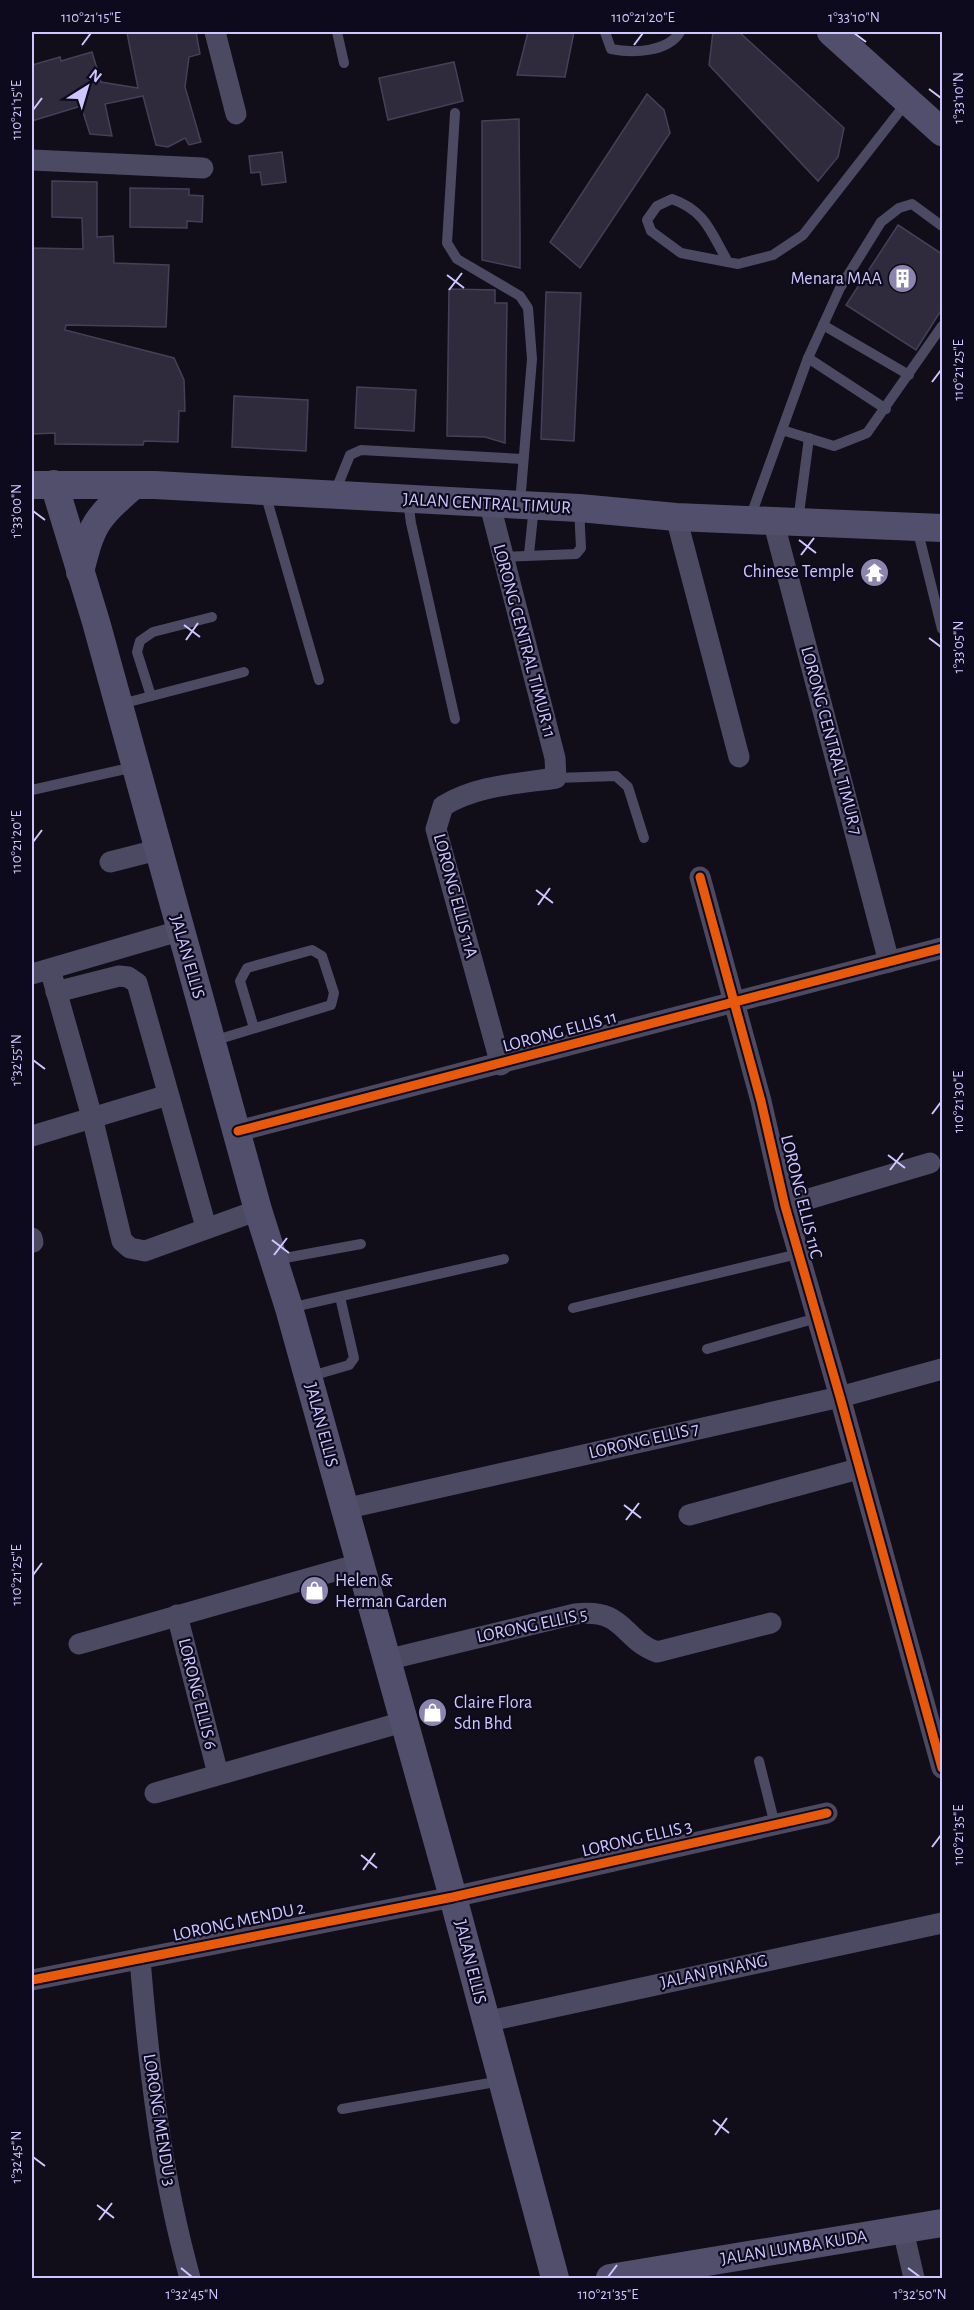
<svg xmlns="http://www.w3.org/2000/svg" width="974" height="2310" font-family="'Alegreya Sans',sans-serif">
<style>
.building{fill:#2f2b3d;stroke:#444058;stroke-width:1.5}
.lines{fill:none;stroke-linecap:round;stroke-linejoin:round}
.lane{stroke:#4b4a62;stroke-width:10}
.street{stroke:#4b4a62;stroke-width:21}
.secondary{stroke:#524f6d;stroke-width:28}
.cycleway-casing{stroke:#0e0a1d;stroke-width:13}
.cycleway{stroke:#e8590c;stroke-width:9}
.ticks{fill:none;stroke:#cec7ff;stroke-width:2}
.labels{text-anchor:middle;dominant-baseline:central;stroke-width:4.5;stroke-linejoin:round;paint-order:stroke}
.poi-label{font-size:18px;fill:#cec7ff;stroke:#0e0a1d;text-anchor:end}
.street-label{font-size:18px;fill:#cec7ff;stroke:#0e0a1d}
.neatline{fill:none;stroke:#cec7ff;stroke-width:2}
.ticks-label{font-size:15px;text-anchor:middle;fill:#cec7ff}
</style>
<rect width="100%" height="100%" fill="#110e19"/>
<g class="building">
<path d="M137,32H196L200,54L189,57L185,87L201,142L189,145L185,138L168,147L156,145L143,96L105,104L112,136L90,134L81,106L32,121V65L60,57L61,61L92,52L101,82L138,88L127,33Z"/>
<path d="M528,32H574L565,77L517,75Z"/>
<path d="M713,32H739L844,128L838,157L818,181L709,65Z"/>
<path d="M454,62L463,101L388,120L379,78Z"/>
<path d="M647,94L664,110L670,133L580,268L550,242Z"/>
<path d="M519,119L520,229V268L482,260V121Z"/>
<path d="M282,152L286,182L262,185L260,172L251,173L249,156Z"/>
<path d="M52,181L97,182V237L113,236L114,263L169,265L166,327L66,325L65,330L174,358L184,380L185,411H179L178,442L144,441L143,445L55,444V433L32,434V248L83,249L82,218L52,217Z"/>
<path d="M130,188L189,189V195L203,196L202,222L187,221V228L130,227Z"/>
<path d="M898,225L942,254V309L916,350L846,305Z"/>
<path d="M449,289L495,290V303H507L505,443L485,437L447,436Z"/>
<path d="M546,292L581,293L574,441L541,439Z"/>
<path d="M357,387L416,390L414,431L355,428Z"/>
<path d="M234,396L308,400L306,451L232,447Z"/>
</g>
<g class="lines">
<g class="lane">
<path d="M337,32L344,63"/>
<path d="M605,32L611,49C632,53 667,53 680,32"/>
<path d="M455,113L447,243L457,259L520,296L528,308L532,359L520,503"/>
<path d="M728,262C711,233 706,211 672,199L657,206L647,220L651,231L681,253L738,264L773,255L803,235L906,103"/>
<path d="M823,325L909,375"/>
<path d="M808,358L886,409"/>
<path d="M782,430L834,446L867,433L942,326"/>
<path d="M335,492L350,455L361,450L523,459"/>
<path d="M265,493L319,680"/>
<path d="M408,501L411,523L455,719"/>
<path d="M750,518L808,358L840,288L881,222L899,208L912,204L942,226"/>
<path d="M798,521L809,438"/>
<path d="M917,528L942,629"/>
<path d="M529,554L534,506"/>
<path d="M502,557L576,554L581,548L579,508"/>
<path d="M151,696L137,652L140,641L153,632L212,617"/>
<path d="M121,704L244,672"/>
<path d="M556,778L616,776L628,787L644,838"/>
<path d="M32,790L134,767"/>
<path d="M213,1041L331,1005L334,993L322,956L312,950L247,968L240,981L254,1028"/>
<path d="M274,1260L361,1244"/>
<path d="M289,1308L504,1259"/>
<path d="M573,1308L798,1254"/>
<path d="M707,1349L817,1318"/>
<path d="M308,1377L349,1365L354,1358L340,1297"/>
<path d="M759,1761L775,1825"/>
<path d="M342,2109L501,2081"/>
</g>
<g class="street">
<path d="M215,32L236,114"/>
<path d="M32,160L203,168"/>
<path d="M490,505L555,758L556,778C517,784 477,785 443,806L436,829L501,1065"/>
<path d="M676,517L739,757"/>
<path d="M773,520L889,962"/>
<path d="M110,862L157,850"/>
<path d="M700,877L761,1101L785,1206L840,1397L942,1768"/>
<path d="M50,969L92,1117L122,1241L130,1248L145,1251L258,1210"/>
<path d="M32,974L179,931"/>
<path d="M56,992L119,976L128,977L137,983L206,1227"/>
<path d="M238,1131L942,948"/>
<path d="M32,1136L168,1095"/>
<path d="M785,1206L930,1163"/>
<path d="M32,1238L33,1242"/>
<path d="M344,1509L840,1397L942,1369"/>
<path d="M689,1515L858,1469"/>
<path d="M177,1615L218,1774"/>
<path d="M79,1644L359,1564"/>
<path d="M386,1660L575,1614C626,1608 621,1639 657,1652L771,1623"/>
<path d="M155,1793L403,1722"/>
<path d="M140,1959C149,2068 161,2174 190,2278"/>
<path d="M32,1980L453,1897L827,1813"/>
<path d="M485,2022L942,1923"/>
<path d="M903,2230L914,2278"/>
</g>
<g class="secondary">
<path d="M831,32L942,132"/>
<path d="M54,484L96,622L258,1210L289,1308L453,1897L555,2278"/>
<path d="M32,485H155L579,508L676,517L942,528"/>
<path d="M80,572C92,524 95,519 133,486"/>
<path d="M610,2278L942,2223"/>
</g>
<defs>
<g id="cycleway">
<path d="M700,877L761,1101L785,1206L840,1397L942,1768"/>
<path d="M238,1131L942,948"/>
<path d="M32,1980L453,1897L827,1813"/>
</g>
</defs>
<use href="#cycleway" class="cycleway-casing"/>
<use href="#cycleway" class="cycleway"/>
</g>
<path class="ticks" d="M854,33L866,42M82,45L91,33M634,45L643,33M929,89L941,98M33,110L42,98M447,275L464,288M449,290L462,273M932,382L941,370M33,511L45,520M799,540L816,553M801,555L814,538M184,625L200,637M929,638L941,647M186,640L198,623M33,842L42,830M536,890L553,903M538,905L550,888M33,1060L45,1069M932,1114L941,1102M888,1155L905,1168M890,1170L903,1153M272,1240L289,1253M274,1255L287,1238M624,1505L641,1518M626,1520L639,1503M33,1575L42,1563M932,1847L941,1835M361,1855L377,1868M363,1870L375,1853M713,2120L729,2133M715,2135L727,2118M33,2157L45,2166M97,2205L114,2218M99,2220L112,2203M181,2268L192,2277M908,2268L920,2277M608,2277L617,2265"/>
<defs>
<symbol id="building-disc" viewBox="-11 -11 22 22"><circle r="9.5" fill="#8c86ae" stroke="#0e0a1d"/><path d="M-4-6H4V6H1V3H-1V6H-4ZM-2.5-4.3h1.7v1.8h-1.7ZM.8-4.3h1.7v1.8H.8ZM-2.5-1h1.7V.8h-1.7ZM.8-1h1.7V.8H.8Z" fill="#fff"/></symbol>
<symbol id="temple-disc" viewBox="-11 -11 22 22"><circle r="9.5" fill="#8c86ae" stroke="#0e0a1d"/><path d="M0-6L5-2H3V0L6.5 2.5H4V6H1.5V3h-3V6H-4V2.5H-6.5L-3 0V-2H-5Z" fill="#fff"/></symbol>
<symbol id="shop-disc" viewBox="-11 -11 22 22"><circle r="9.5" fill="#8c86ae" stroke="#0e0a1d"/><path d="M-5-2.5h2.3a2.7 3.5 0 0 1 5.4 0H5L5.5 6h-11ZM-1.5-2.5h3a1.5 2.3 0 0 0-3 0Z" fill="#fff"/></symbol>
</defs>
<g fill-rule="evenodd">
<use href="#building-disc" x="886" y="262" width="33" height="33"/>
<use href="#temple-disc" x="858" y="556" width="33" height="33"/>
<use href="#shop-disc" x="298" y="1574" width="33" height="33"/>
<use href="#shop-disc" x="416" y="1696" width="33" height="33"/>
</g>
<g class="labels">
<g class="poi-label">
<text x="882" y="279">Menara MAA</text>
<text x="854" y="572">Chinese Temple</text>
<text x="335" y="1581" text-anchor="start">Helen &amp;<tspan x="335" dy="21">Herman Garden</tspan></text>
<text x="454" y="1703" text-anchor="start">Claire Flora<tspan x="454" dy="21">Sdn Bhd</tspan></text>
</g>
<g class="street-label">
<text transform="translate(487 504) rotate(3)">JALAN CENTRAL TIMUR</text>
<text transform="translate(524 641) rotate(75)">LORONG CENTRAL TIMUR 11</text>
<text transform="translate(831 741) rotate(75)">LORONG CENTRAL TIMUR 7</text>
<text transform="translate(455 896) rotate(75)">LORONG ELLIS 11A</text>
<text transform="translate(187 957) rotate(74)">JALAN ELLIS</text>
<text transform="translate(560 1032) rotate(-15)">LORONG ELLIS 11</text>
<text transform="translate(801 1197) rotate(76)">LORONG ELLIS 11C</text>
<text transform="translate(321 1425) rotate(75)">JALAN ELLIS</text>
<text transform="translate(644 1441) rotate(-13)">LORONG ELLIS 7</text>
<text transform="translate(532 1626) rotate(-12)">LORONG ELLIS 5</text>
<text transform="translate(197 1694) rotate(76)">LORONG ELLIS 6</text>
<text transform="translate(637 1839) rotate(-13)">LORONG ELLIS 3</text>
<text transform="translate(239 1922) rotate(-12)">LORONG MENDU 2</text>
<text transform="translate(470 1962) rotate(76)">JALAN ELLIS</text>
<text transform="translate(714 1972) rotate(-12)">JALAN PINANG</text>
<text transform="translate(159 2120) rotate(81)">LORONG MENDU 3</text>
<text transform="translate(794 2248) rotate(-9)">JALAN LUMBA KUDA</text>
</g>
</g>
<rect width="974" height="2310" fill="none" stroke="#0e0a1d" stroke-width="66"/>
<g transform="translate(87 87) rotate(37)" stroke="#0e0a1d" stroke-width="4.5" paint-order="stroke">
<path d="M0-4.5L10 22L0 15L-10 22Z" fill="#cec7ff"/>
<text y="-9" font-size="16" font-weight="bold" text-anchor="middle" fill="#cec7ff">N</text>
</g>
<rect x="33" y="33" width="908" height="2244" class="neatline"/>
<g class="ticks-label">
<text x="91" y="22">110°21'15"E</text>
<text x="643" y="22">110°21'20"E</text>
<text x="854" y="22">1°33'10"N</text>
<text transform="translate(958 98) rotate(-90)" y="5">1°33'10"N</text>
<text transform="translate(16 110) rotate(-90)" y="5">110°21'15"E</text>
<text transform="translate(958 370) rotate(-90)" y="5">110°21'25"E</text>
<text transform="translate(16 511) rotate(-90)" y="5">1°33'00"N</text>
<text transform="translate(958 647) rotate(-90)" y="5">1°33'05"N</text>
<text transform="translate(16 842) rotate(-90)" y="5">110°21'20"E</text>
<text transform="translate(16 1060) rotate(-90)" y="5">1°32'55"N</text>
<text transform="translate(958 1102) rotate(-90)" y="5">110°21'30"E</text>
<text transform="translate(16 1575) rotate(-90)" y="5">110°21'25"E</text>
<text transform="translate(958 1835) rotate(-90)" y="5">110°21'35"E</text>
<text transform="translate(16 2157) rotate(-90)" y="5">1°32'45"N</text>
<text x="192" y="2299">1°32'45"N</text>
<text x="608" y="2299">110°21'35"E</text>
<text x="920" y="2299">1°32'50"N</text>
</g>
</svg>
